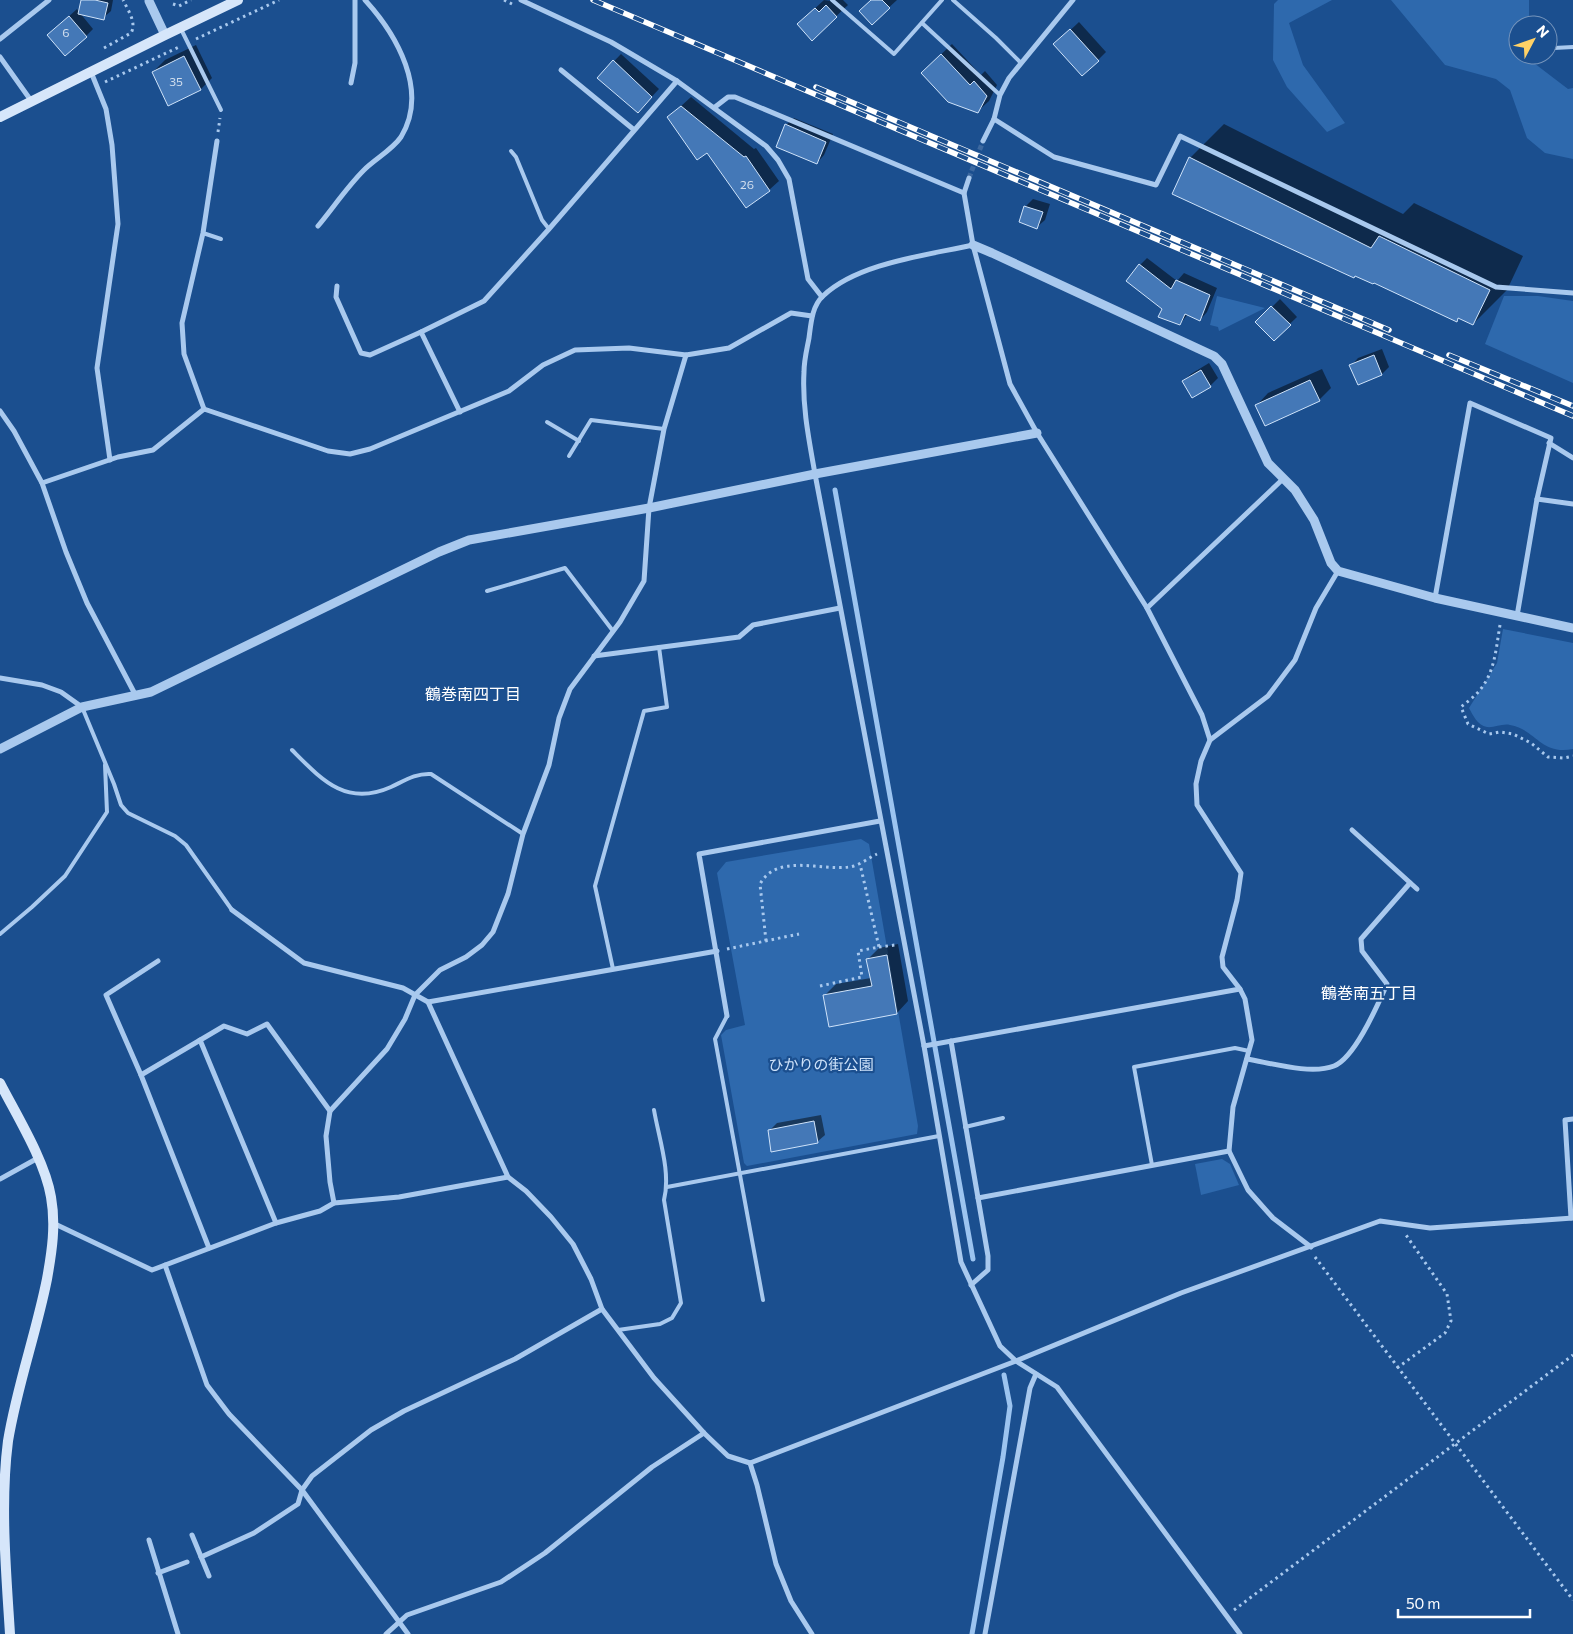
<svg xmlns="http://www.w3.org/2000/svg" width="1573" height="1634" font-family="Commissioner,'Noto Sans JP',sans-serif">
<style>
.green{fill:#2e69ad}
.shadow{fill:#0007}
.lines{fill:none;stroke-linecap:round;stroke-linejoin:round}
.stream{stroke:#9cc4f0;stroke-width:5}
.building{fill:#4478b7;stroke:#cfe3fa}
.minor-tunnel{stroke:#3d69a0;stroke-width:5;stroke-dasharray:5 2.5;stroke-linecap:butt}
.path{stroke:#a9c9ee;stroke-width:3;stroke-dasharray:2.5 4;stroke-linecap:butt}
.service{stroke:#a9c9ee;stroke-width:4}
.minor{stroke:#a9c9ee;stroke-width:5}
.tertiary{stroke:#a9c9ee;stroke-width:9}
.secondary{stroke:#d6e6fa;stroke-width:10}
.rail-casing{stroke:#fff;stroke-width:5.5}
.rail{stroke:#1b4f8f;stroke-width:4;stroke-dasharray:11;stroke-linecap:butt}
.labels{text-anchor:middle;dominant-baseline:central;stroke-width:4.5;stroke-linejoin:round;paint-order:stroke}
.number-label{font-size:12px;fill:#d0dded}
.park-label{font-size:15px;fill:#cfe3fa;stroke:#1b4f8f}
.neighbourhood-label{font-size:16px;fill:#fff;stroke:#1b4f8f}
</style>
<rect width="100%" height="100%" fill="#1b4f8f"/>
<g class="green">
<path d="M1278,0H1332L1289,23L1303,65L1345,123L1327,132L1287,87L1273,60L1274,4Z"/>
<path d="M1391,0H1529V25H1518V55H1529L1530,60L1568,89L1573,88V159L1545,153L1527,138L1510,90L1496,79L1445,65Z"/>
<path d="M1217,296L1265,308L1219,331L1218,327L1210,325Z"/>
<path d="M1504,296H1538L1573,301V383L1485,344Z"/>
<path d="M1503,629L1573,643V749C1540,755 1537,730 1510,725C1503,723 1494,728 1487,727C1477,725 1473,715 1469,708L1497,663Z"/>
<path d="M861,839L869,844L918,1126L917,1134L747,1166L744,1163L721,1035L726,1030L745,1025L717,873L726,862Z"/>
<path d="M1222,1159L1230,1164L1239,1185L1201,1195L1195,1164Z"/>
</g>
<g class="shadow">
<path d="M83,0H113L111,11L103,18L80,13L93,29L86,36L56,28L77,9L79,12Z"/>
<path d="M824,0L831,1L833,0H843L848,5L812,39L810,13Z"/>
<path d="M872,0H897L872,23Z"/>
<path d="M1079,22L1106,52L1083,75L1063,37Z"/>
<path d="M952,44L981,75L985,71L997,85L989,101L978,111L933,62Z"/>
<path d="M196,45L212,78L201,89L169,105L153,72L165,60Z"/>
<path d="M621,54L659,89L645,104L599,77Z"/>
<path d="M691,97L754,149L756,148L779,181L769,190L669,117Z"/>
<path d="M794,118L833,134L824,155L817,163L786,125Z"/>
<path d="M1224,124L1403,214L1414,203L1523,256L1507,290L1473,324L1459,317L1457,320L1190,158Z"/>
<path d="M1033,199L1050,204L1045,220L1037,227L1020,222L1026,206Z"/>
<path d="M1147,258L1177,281L1184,273L1217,288L1207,312L1200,320L1188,314L1180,324L1163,308L1140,265Z"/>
<path d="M1280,299L1297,317L1274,339L1257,322Z"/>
<path d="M1382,349L1389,367L1382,374L1351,366L1358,358Z"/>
<path d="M1209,363L1218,378L1210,386L1192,396L1183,381L1191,374Z"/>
<path d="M1322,369L1331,388L1319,400L1257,405L1268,393Z"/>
<path d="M898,944L908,1001L897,1013L825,995L836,984L871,978L868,959L879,948Z"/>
<path d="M821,1115L825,1135L817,1142L769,1131L777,1123Z"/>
</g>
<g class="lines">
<g class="stream">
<path d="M835,490L973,1259"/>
<path d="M972,1634L1003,1457L1010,1406L1004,1375"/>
</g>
</g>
<g class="building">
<path d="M81,0H95L108,3L104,20L78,14Z"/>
<path d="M871,0H882L890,8L872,25L859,11Z"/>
<path d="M826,5L837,17L812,41L797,24L815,8L819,12Z"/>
<path d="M69,16L87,37L65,56L47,35Z"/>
<path d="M1070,29L1099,61L1082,76L1053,44Z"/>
<path d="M941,54L970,85L974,81L987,96L978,113L948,102L921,73Z"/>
<path d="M184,56L201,90L168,106L152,72Z"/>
<path d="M613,60L652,97L638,113L597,78Z"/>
<path d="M681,106L744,157L746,156L770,191L746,208L707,153L697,160L667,117Z"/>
<path d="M785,124L826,142L817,164L776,147Z"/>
<path d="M1189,157L1371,248L1379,236L1490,290L1473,325L1458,318L1457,322L1374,283L1373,284L1355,276L1354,278L1172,194Z"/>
<path d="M1024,206L1043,212L1037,229L1019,222Z"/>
<path d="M1139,264L1171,289L1176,280L1210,295L1200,321L1185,314L1180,325L1158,317L1162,309L1126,281Z"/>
<path d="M1271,306L1291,325L1274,341L1255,322Z"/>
<path d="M1374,355L1382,375L1358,385L1349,365Z"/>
<path d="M1201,370L1211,387L1192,398L1182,381Z"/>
<path d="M1310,380L1320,401L1265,426L1255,405Z"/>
<path d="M887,955L897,1014L829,1027L823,995L872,986L866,959Z"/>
<path d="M814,1121L818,1143L771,1152L768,1130Z"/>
</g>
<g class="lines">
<path class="minor-tunnel" d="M969,178L983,141"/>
<g class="path">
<path d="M504,0L512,4"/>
<path d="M173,4L179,6L191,0"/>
<path d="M196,39L279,0"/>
<path d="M104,48L131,33C137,23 128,10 123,0"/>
<path d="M105,82L179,47"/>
<path d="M218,132L220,118"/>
<path d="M1500,625C1496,648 1495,673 1479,691C1474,697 1467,702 1461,707L1468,724L1489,734L1500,732L1513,734L1531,743L1548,757L1564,758L1573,756"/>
<path d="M766,941L760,884C777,853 821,871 849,867C859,866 868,858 877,854"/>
<path d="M879,947L895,945"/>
<path d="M727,949L799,934"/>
<path d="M820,986L862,977L858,951L879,947L860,864"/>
<path d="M1315,1257L1573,1600"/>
<path d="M1397,1368L1445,1333L1451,1321L1447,1294L1406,1235"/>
<path d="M1234,1610L1573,1355"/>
</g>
<g class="service">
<path d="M832,0L894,54L942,0"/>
<path d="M953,0L996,38L1020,62"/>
<path d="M922,23L1000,95"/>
<path d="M181,29L221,110"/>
<path d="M1554,48L1573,47"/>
<path d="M511,151L516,157L542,220L549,229"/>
<path d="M203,233L221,239"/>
<path d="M547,422L579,441"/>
<path d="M569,456L591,420L664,429"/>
<path d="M487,591L565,568L613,631"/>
<path d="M82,707L114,784L121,805L128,813L175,836L186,845L232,910"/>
<path d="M292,750C322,780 346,807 391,787C404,781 416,773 431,774L523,834"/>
<path d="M0,934L32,907L65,876L107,812L105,765"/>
<path d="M613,969L595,886L644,711L667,707L659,647"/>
<path d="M727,1016L715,1039L763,1300"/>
<path d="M965,1127L1003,1118"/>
<path d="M1152,1165L1134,1067L1235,1048L1249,1051"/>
<path d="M667,1187L939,1136"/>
<path d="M618,1330L660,1324L672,1318L681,1303L664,1200C671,1172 659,1139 654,1110"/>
</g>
<g class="minor">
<path d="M521,0L611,42L677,81L766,146L778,160L789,179L808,279L822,297"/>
<path d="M0,39L49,0"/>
<path d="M0,57L32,102"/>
<path d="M561,70L633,129"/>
<path d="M91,72L106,109L112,145L118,224L97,368L110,460"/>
<path d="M351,83L355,63V0"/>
<path d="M715,107L728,97H735L964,193"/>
<path d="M994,119L1054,157L1156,185L1180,136L1496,287L1573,293"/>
<path d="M983,141L994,119L1000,95L1009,78L1073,0"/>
<path d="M969,178L964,193L973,245L1010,384L1037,433L1147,608L1202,715L1210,740L1201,761L1196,784L1197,805L1241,873L1237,900L1222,957L1223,967L1240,989L1245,999L1252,1040L1233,1107L1229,1151L1248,1190L1273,1218L1311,1247"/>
<path d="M318,226C333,208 347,187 364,170C375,159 392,150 401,137C429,91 397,35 365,0"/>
<path d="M973,245C928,255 857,263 823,296C812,306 811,323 809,338C807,349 804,360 804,372C802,406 809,440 815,474L924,1046L961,1262L1000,1346L1016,1361L1057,1387L1240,1634"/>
<path d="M337,286L336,297L361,353L370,355L421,332L484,301L549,229L677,81"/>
<path d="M421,332L460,412"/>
<path d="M204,409L328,451L350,454L370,449L509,391L543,365L575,350L629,348L686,355L729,348L791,313L812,316"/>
<path d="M204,409L184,354L182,323L203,233L217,141"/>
<path d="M0,411L14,431L42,483L66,552L87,603L136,696"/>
<path d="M1549,443L1573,458"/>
<path d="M42,483L118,457L153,450L204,409"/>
<path d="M1537,499L1573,504"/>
<path d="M1435,598L1470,403L1551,438L1537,499L1517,616"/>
<path d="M1147,608L1284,478"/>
<path d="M594,656L739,637L753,625L840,608"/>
<path d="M0,678L42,685L61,692L82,707"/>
<path d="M1210,740L1268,696L1295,660L1316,608L1338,571"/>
<path d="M1352,830L1417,889"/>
<path d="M232,910L304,963L403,988L428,1002L508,1177"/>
<path d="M428,1002L717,951"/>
<path d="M727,1016L699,854L880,821"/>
<path d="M200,1040L276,1223"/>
<path d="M951,1041L988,1256V1270L971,1285"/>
<path d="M924,1046L1240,989"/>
<path d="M1247,1059C1271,1063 1311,1075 1334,1066C1355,1058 1378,1004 1387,984L1362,951L1361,939L1410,883"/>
<path d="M141,1075L106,995L158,961"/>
<path d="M0,1179L38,1158"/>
<path d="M978,1198L1229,1151"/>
<path d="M334,1203L330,1182L326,1136L330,1111L387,1049L405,1019L415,995L440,970L466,957L482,945L493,932L508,894L523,834L549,765L559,718L570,689L620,622L644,581L649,508L664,429L686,355"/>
<path d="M1571,1218L1565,1120L1573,1119"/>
<path d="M55,1224L152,1270L276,1223L320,1211L334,1203L399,1197L508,1177L526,1191L551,1217L573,1244L591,1279L602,1309L654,1378L704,1433L728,1456L750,1463L1016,1361L1181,1293L1380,1221L1430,1228L1573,1218"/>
<path d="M209,1248L141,1075L224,1026L247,1034L267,1024L330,1111"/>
<path d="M165,1265L207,1385L229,1414L302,1490L408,1634"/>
<path d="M750,1463L757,1485L776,1564L791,1601L812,1634"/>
<path d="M192,1535L209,1576"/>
<path d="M149,1540L178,1634"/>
<path d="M201,1557L254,1533L298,1504L302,1490L312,1476L371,1430L404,1411L515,1359L602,1309"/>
<path d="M158,1573L187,1562"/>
<path d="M386,1634L407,1615L501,1582L545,1553L652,1467L704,1433"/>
<path d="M985,1634L1030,1388L1036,1374"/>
</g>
<g class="tertiary">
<path d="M149,1L165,35"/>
<path d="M973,245L992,253L1214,356L1222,364L1268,463L1295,490L1314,520L1331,563L1338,571L1435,598L1573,628"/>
<path d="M0,749L82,707L151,692L439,552L469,540L649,508L815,474L1037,433"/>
</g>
<g class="secondary">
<path d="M0,117L165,35L238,0"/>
<path d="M0,1083C17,1116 45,1161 51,1197C56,1225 52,1251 47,1279C36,1334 17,1386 8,1441C0,1504 6,1570 10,1634"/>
</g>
<defs>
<g id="rail">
<path d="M593,0L1573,416"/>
<path d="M816,87L1389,330"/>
<path d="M1449,355L1573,406"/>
</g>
</defs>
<use href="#rail" class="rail-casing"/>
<use href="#rail" class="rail"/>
</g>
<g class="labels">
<g class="number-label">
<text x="66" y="32">6</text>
<text x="176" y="81">35</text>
<text x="747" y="184">26</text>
</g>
<g class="park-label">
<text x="821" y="1064">ひかりの街公園</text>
</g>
<g class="neighbourhood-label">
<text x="473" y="693">鶴巻南四丁目</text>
<text x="1369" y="992">鶴巻南五丁目</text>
</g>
</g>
<g transform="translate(1533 40) rotate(49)"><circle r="24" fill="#1b4f8f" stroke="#7695bc"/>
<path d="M0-4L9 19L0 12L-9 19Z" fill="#ffd166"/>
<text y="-8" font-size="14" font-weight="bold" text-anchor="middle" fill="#ffffff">N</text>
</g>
<path d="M1398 1609v8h132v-8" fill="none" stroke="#ffffff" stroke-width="2.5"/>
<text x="1406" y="1609" font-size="15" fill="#ffffff" stroke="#1b4f8f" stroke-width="4" paint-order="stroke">50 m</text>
</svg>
